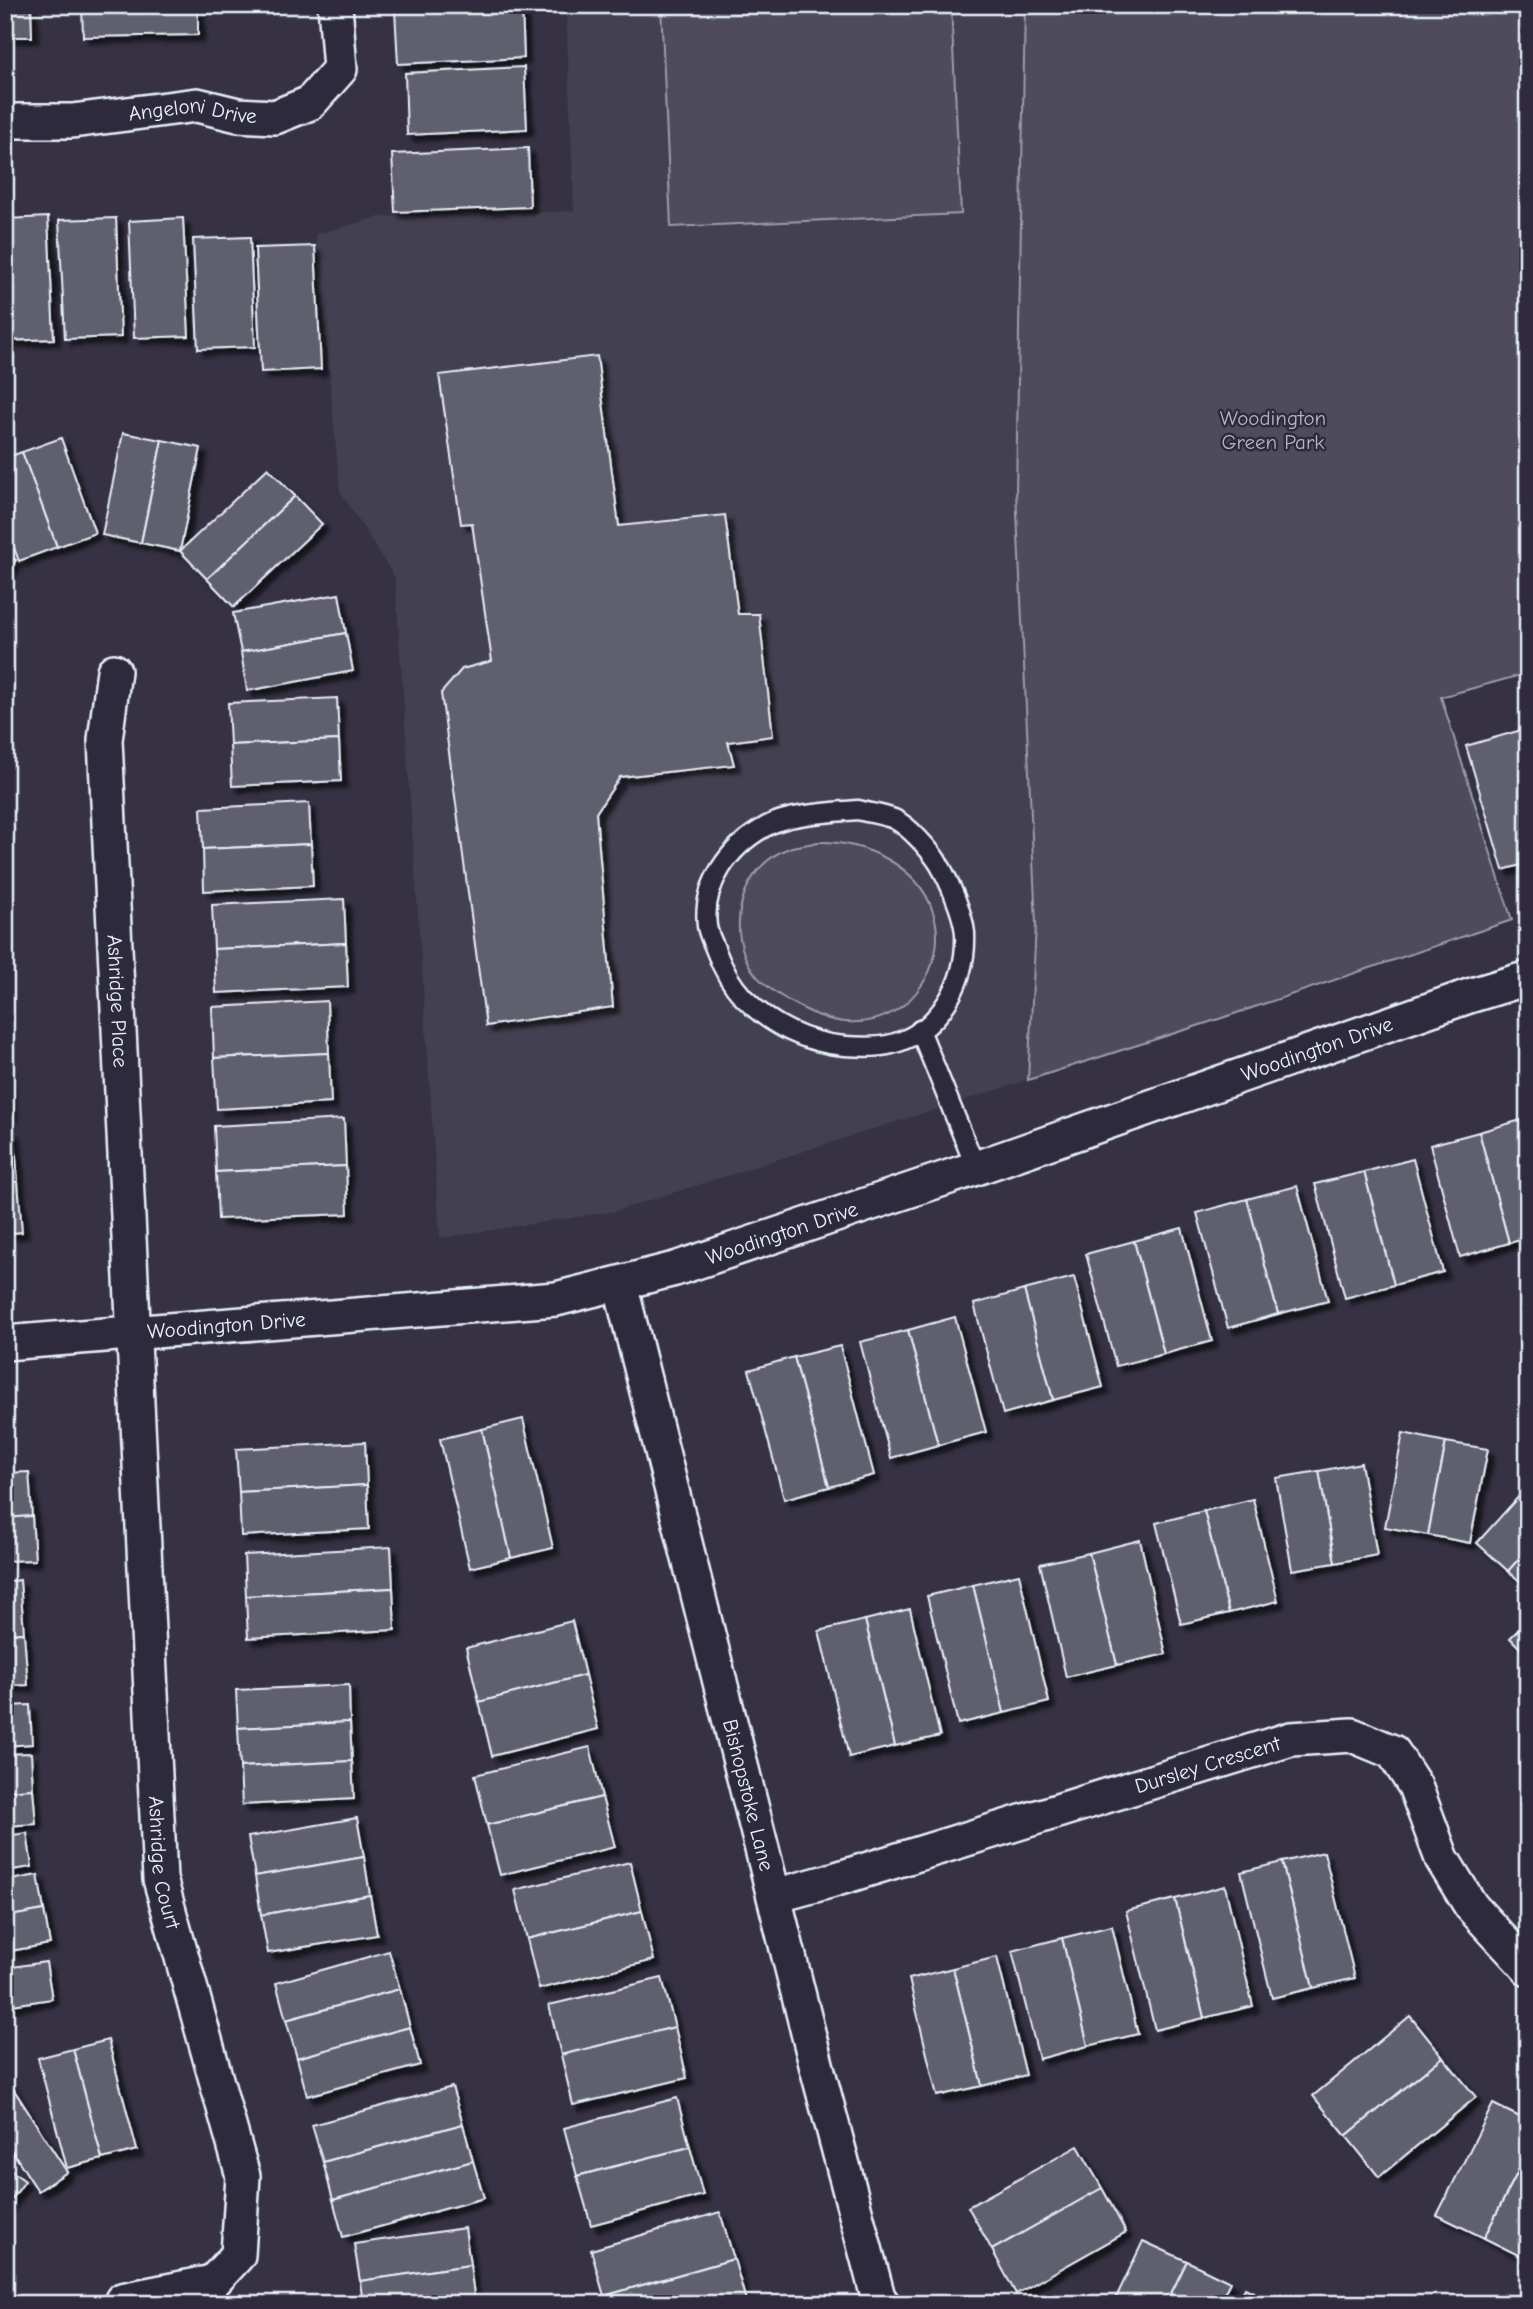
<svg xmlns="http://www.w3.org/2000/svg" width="1533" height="2309" font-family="'Comic Neue',sans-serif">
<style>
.built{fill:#433f51}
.green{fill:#4d4b5c;stroke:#9a9eaa;stroke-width:2}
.building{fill:#605e6e;stroke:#e8f1f8;stroke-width:2;filter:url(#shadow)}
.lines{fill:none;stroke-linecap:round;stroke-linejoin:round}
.service-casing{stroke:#e8f1f8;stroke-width:23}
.minor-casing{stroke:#e8f1f8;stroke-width:38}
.service{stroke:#2f2a3d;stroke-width:18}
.minor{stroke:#2f2a3d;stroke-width:33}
.labels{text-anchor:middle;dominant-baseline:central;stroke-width:5;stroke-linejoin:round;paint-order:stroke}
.street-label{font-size:21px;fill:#e8f1f8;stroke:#2f2a3d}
.park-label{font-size:21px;fill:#b2b7c1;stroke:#2f2a3d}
</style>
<defs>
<filter id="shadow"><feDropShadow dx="6" dy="6" stdDeviation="2" flood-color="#0009"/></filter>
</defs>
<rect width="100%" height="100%" fill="#363244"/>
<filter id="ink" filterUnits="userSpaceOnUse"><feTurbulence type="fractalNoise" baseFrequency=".0143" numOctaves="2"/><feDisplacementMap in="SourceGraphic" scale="14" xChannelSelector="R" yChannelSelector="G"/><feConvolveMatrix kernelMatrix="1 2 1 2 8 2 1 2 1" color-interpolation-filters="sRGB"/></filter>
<g filter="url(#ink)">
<path class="built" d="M566,5H1025L1016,491L1036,924L1028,1080L616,1211L440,1238L395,578L340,491L316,234L379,217L574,211Z"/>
<g class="green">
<path d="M661,5H951L961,214L671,227Z"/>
<path d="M1025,5H1528V673L1441,697L1512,920L1219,1019L1028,1080L1036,924L1016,491Z"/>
<path d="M818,842C863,841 919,865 933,912C948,956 919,1009 873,1020C847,1026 825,1020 802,1008C785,999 767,989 755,974C723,932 740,864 792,847C801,845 810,844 818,842Z"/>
</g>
<g class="building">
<path d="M5,5H31L32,37H5Z"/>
<path d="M82,5H198V35L83,37Z"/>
<path d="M491,5H522L524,58L398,64L395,10Z"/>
<path d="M524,67L527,129L407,135L405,73Z"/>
<path d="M528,148L530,207L395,212L392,154Z"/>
<path d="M48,217L54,339L5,341V219Z"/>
<path d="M116,218L121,337L65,339L59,220Z"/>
<path d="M183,218L189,336L134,338L129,221Z"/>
<path d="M250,237L255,347L198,349L193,239Z"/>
<path d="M315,246L321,369L261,372L255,248Z"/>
<path d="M597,356L619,526L725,515L738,614H759L773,736L728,742L734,765L620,777L596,813L613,1007L486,1026L441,693L462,669L492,661L472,523L461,524L439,375Z"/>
<path d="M123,433L162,440L141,543L102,535Z"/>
<path d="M61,438L95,533L57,547L22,452Z"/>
<path d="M162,440L201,448L180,551L141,543Z"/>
<path d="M22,452L57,547L19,561L5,524V458Z"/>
<path d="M268,468L295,496L207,579L180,551Z"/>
<path d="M295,496L322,524L234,607L207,579Z"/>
<path d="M5,553L16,560L5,576Z"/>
<path d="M339,594L346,633L241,652L233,613Z"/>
<path d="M346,633L353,671L247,691L241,652Z"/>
<path d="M337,698L339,740L230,745L228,703Z"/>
<path d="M1528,728V863L1503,870L1466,746Z"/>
<path d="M339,740L341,781L232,786L230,745Z"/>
<path d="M309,803L311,844L203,849L201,808Z"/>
<path d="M311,844L313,886L204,891L203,849Z"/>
<path d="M344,899L346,943L214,949L212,905Z"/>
<path d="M346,943L348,987L216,993L214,949Z"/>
<path d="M327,1001L329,1053L214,1058L212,1007Z"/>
<path d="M329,1053L331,1103L217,1109L214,1058Z"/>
<path d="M5,1065H7L11,1116L5,1117Z"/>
<path d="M1528,1118V1238L1509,1243L1479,1132Z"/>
<path d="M344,1119L346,1166L216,1172L214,1126Z"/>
<path d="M14,1131L18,1182L5,1183V1132Z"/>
<path d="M1479,1132L1509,1243L1460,1257L1430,1145Z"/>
<path d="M1413,1159L1443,1272L1394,1285L1364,1172Z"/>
<path d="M346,1166L348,1214L218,1219L216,1172Z"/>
<path d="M1364,1172L1394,1285L1345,1298L1315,1184Z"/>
<path d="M18,1182L22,1232L5,1234V1183Z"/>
<path d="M1297,1186L1328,1301L1278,1314L1247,1199Z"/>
<path d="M1247,1199L1278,1314L1228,1328L1197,1213Z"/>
<path d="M1182,1228L1212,1341L1164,1354L1134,1241Z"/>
<path d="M1134,1241L1164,1354L1116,1366L1086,1254Z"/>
<path d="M1074,1277L1103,1387L1053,1400L1024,1290Z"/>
<path d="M1024,1290L1053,1400L1003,1414L974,1304Z"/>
<path d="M955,1317L986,1432L938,1445L908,1330Z"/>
<path d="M908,1330L938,1445L891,1458L860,1342Z"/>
<path d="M840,1346L874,1475L829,1487L794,1357Z"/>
<path d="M794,1357L829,1487L784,1499L749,1370Z"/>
<path d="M523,1419L553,1548L511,1558L482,1429Z"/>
<path d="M482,1429L511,1558L470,1568L440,1439Z"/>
<path d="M1403,1433L1446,1442L1428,1535L1385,1527Z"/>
<path d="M365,1442L367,1485L239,1492L236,1449Z"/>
<path d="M1446,1442L1488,1449L1470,1543L1428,1535Z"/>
<path d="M1361,1463L1377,1555L1335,1563L1319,1471Z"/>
<path d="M1319,1471L1335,1563L1292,1570L1276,1478Z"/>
<path d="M29,1472L32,1516L5,1518V1473Z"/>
<path d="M367,1485L369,1529L241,1536L239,1492Z"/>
<path d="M1528,1486V1549L1508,1571L1477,1543Z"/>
<path d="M1253,1499L1278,1601L1229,1613L1204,1511Z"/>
<path d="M1204,1511L1229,1613L1181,1624L1156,1523Z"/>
<path d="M32,1516L35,1560L5,1561V1518Z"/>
<path d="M1140,1540L1166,1654L1117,1665L1089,1553Z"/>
<path d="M391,1547L393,1588L246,1596L244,1555Z"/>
<path d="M1528,1549V1588L1508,1571Z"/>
<path d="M1089,1553L1117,1665L1066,1677L1040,1564Z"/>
<path d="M1019,1574L1049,1702L1004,1713L973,1585Z"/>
<path d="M20,1580L24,1633L5,1634V1582Z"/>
<path d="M973,1585L1004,1713L958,1724L927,1596Z"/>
<path d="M393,1588L395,1630L248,1638L246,1596Z"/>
<path d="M910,1609L940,1736L895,1746L865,1620Z"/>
<path d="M865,1620L895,1746L849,1757L819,1631Z"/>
<path d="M1528,1620V1656L1510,1638Z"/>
<path d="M572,1621L585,1675L479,1702L466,1648Z"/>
<path d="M24,1633L28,1685L5,1686V1634Z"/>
<path d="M585,1675L598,1729L492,1756L479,1702Z"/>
<path d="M349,1685L350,1722L238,1728L236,1690Z"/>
<path d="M30,1705L32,1744L5,1746V1706Z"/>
<path d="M350,1722L352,1761L240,1767L238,1728Z"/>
<path d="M590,1747L602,1797L487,1825L475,1775Z"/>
<path d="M31,1753L33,1789L5,1791V1754Z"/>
<path d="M352,1761L354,1799L242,1805L240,1767Z"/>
<path d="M33,1789L36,1824L5,1826V1791Z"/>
<path d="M602,1797L615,1847L500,1875L487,1825Z"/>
<path d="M357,1818L364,1857L255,1876L248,1837Z"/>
<path d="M27,1833L32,1867L5,1871V1836Z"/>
<path d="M1324,1852L1355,1978L1313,1988L1282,1862Z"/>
<path d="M364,1857L370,1895L261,1915L255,1876Z"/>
<path d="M630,1862L642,1911L527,1939L515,1890Z"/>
<path d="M1282,1862L1313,1988L1272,1998L1241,1872Z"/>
<path d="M38,1875L44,1910L5,1917V1881Z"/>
<path d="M1225,1886L1253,2006L1204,2018L1175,1899Z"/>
<path d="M370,1895L377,1935L268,1953L261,1915Z"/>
<path d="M1175,1899L1204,2018L1155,2030L1126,1911Z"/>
<path d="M44,1910L50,1944L5,1952V1917Z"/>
<path d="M642,1911L654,1960L539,1989L527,1939Z"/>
<path d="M1112,1926L1138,2034L1088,2046L1062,1938Z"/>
<path d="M1062,1938L1088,2046L1039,2059L1012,1951Z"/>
<path d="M389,1951L400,1989L286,2020L276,1983Z"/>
<path d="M997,1957L1026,2075L982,2086L953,1968Z"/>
<path d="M46,1962L52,1999L5,2006V1968Z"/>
<path d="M953,1968L982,2086L937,2096L909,1979Z"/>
<path d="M662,1978L675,2027L561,2055L549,2005Z"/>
<path d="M400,1989L410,2027L297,2058L286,2020Z"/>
<path d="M1410,2016L1443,2057L1346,2136L1313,2096Z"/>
<path d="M410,2027L420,2065L307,2096L297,2058Z"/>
<path d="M675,2027L687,2078L573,2105L561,2055Z"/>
<path d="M108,2040L137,2150L102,2159L73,2049Z"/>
<path d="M73,2049L102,2159L67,2168L38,2058Z"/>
<path d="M1443,2057L1476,2097L1379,2177L1346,2136Z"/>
<path d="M5,2076L67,2172L38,2191L5,2140Z"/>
<path d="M452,2087L463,2124L323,2162L312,2125Z"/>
<path d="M677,2098L690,2147L577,2176L564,2128Z"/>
<path d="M1493,2104L1528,2121V2152L1484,2238L1437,2215Z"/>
<path d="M463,2124L473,2161L333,2200L323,2162Z"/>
<path d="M1078,2146L1102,2188L992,2250L968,2207Z"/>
<path d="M690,2147L703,2195L591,2225L577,2176Z"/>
<path d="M1528,2152V2260L1484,2238Z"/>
<path d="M473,2161L484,2198L343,2237L333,2200Z"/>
<path d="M5,2166L25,2181L5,2209Z"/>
<path d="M1102,2188L1126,2232L1016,2294L992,2250Z"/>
<path d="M720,2212L734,2259L604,2296L591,2250Z"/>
<path d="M465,2228L470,2265L360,2281L354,2244Z"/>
<path d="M1143,2241L1187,2261L1166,2304H1113Z"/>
<path d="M734,2259L747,2304H606L604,2296Z"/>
<path d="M1187,2261L1230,2282L1219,2304H1166Z"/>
<path d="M470,2265L475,2302L363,2304L360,2281Z"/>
<path d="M1245,2288L1277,2304H1237Z"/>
</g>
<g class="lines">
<defs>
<g id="service">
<path d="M858,810C870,813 884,815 894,819C909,826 930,850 939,864C949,881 963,913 965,933C967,980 941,1031 892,1044C878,1048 859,1047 845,1046C806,1043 770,1025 743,997C731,984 722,967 716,951C713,943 708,934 707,926C702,884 729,847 765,827C787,814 833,812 858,810Z"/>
<path d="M920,1030L976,1168"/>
</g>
<g id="minor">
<path id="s1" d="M5,121H72L197,105L238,115L275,117L310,103L340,69L335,5"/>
<path id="s2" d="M114,671L105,740L160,1879L243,2176L238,2255L213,2282L122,2300"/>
<path id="s3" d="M620,1284L816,2064L878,2297L883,2304"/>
<path id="s4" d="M5,1343L556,1299L675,1269L976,1168L1469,996L1528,978"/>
<path id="s5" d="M775,1896L830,1881L1291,1739L1352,1735L1393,1752L1415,1786L1442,1859L1471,1906L1528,1968"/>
</g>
</defs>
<use href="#service" class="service-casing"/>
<use href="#minor" class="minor-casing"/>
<use href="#service" class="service"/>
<use href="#minor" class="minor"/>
</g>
</g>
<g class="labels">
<g class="street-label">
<text stroke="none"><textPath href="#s1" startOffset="189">Angeloni Drive</textPath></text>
<text stroke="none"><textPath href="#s2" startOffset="331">Ashridge Place</textPath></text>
<text stroke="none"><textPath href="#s4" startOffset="1354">Woodington Drive</textPath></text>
<text stroke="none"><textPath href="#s4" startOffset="788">Woodington Drive</textPath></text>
<text stroke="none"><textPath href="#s4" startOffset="222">Woodington Drive</textPath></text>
<text stroke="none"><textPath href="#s5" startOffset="452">Dursley Crescent</textPath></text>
<text stroke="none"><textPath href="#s3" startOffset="527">Bishopstoke Lane</textPath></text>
<text stroke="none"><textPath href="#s2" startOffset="1194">Ashridge Court</textPath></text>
</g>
<g class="park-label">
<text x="1273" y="418">Woodington<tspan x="1273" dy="24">Green Park</tspan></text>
</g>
</g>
<rect width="1533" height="2309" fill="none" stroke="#2f2a3d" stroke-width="28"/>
<rect x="14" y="14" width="1505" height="2281" fill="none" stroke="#e8f1f8" stroke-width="2.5" filter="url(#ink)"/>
</svg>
